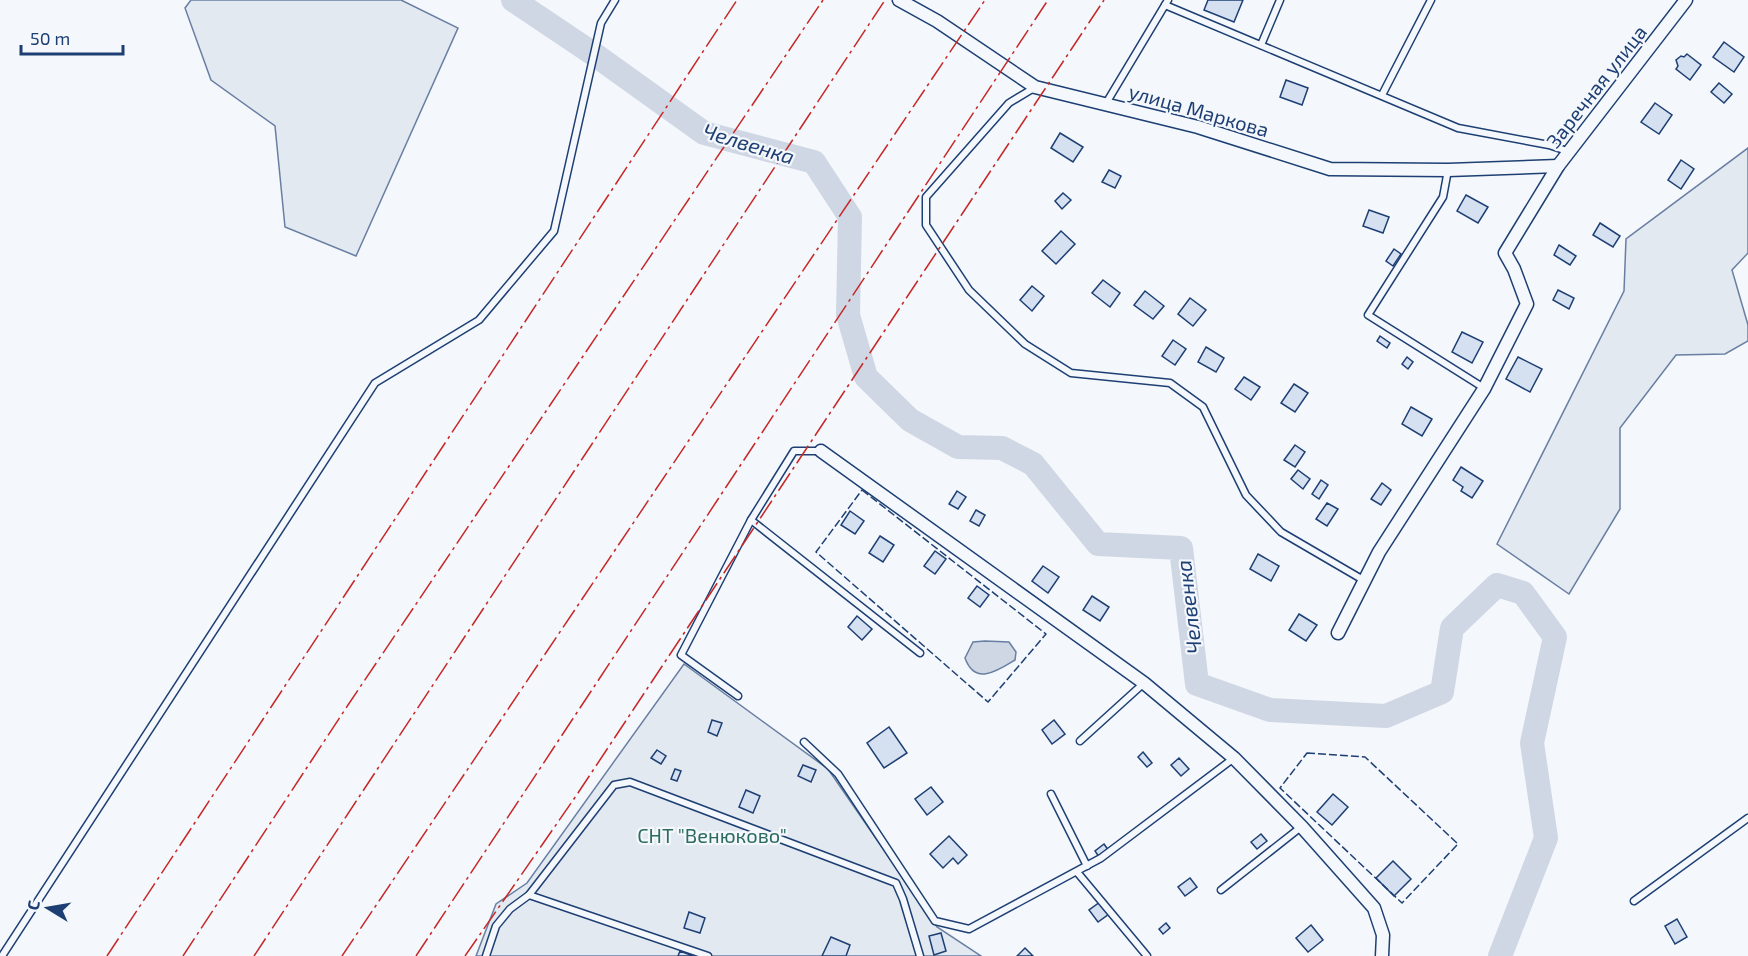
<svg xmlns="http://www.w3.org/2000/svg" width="1748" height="956" font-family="'Exo 2',sans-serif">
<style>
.green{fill:#e3e9f0;stroke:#687fa3;stroke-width:1.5}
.water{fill:#cfd7e4;stroke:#687fa3;stroke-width:1.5}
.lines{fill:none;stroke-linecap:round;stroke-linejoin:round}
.river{stroke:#cfd7e4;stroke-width:24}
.building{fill:#d5e0f0;stroke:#1d3f73;stroke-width:1.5}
.service-casing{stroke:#1d3f73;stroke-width:9}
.minor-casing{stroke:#1d3f73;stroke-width:15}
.service{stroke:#f4f7fb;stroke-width:6}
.minor{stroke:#f4f7fb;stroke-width:12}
.fence{stroke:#1d3f73;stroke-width:1.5;stroke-dasharray:8 3;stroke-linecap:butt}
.power{stroke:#c62828;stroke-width:1.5;stroke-dasharray:21 4.5 3 4.5;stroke-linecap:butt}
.labels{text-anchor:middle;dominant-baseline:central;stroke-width:4.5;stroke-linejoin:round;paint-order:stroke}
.street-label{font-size:20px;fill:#1d3f73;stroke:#f4f7fb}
.park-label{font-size:20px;fill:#2c6c60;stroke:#f4f7fb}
.water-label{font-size:21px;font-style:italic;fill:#1d3f73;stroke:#f4f7fb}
</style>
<rect width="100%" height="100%" fill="#f4f7fb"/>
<g class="green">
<path d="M191,0H401L458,28L356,256L285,227L275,126L211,80L185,8Z"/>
<path d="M1748,148V253L1732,270L1748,325V341L1725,354L1676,355L1620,428V509L1569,594L1497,544L1624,291L1626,239Z"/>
<path d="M684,664L828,769L937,927L981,956H476L496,904L527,883Z"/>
</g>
<path class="water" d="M985,641L1009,642L1016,652L1015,660C997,671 975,686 965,658L973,642Z"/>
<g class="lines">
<path class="river" d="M513,0L598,57L704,133L814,162L850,217L848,315L866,377L910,420L958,447L1002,448L1033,464L1098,544L1181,548L1197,684L1270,710L1386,716L1442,692L1452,628L1497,585L1523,593L1555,637L1532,743L1546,838L1500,956"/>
</g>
<g class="building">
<path d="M1208,0H1243L1234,22L1204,10Z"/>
<path d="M1724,42L1744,57L1734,72L1713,57Z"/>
<path d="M1687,54L1701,65L1690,80L1676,69L1678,66L1676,60L1681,56L1684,57Z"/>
<path d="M1286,80L1308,88L1302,105L1280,97Z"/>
<path d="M1719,83L1732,94L1724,103L1711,92Z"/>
<path d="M1655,103L1672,115L1659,134L1641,122Z"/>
<path d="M1060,133L1083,147L1073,162L1051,148Z"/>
<path d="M1681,160L1694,169L1681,189L1668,180Z"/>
<path d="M1109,170L1121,176L1115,188L1102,182Z"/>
<path d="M1063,193L1071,200L1062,209L1055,201Z"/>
<path d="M1466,195L1488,207L1478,223L1457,211Z"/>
<path d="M1369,210L1389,217L1383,233L1363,226Z"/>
<path d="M1600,223L1620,236L1613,247L1593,235Z"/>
<path d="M1061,231L1075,244L1056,264L1042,251Z"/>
<path d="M1559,245L1576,256L1570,265L1554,255Z"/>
<path d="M1394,249L1401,254L1393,266L1386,261Z"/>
<path d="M1103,280L1120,293L1110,307L1092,293Z"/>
<path d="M1032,286L1044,296L1032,311L1020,300Z"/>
<path d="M1558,290L1574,298L1569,309L1553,300Z"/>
<path d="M1145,291L1164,306L1153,319L1134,305Z"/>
<path d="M1190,298L1206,310L1193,326L1178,314Z"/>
<path d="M1462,332L1483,342L1472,363L1452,352Z"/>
<path d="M1380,336L1390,343L1387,348L1377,341Z"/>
<path d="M1173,340L1186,349L1175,365L1162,356Z"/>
<path d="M1206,347L1224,358L1216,372L1198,362Z"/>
<path d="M1407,357L1413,362L1408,369L1402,364Z"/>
<path d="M1518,357L1542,369L1530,392L1506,379Z"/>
<path d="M1244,377L1260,387L1251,400L1235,389Z"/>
<path d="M1294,384L1308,393L1295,412L1281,403Z"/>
<path d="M1411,407L1432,419L1422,436L1402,424Z"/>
<path d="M1295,445L1305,452L1295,467L1284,460Z"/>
<path d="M1461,467L1483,481L1472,498L1461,491L1463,487L1453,480Z"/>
<path d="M1298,470L1310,479L1303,489L1291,479Z"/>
<path d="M1321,480L1328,485L1319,499L1312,494Z"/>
<path d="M1382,483L1391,490L1381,505L1371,499Z"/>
<path d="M957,491L966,497L958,509L949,504Z"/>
<path d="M1327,503L1338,509L1327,526L1316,519Z"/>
<path d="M976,510L985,515L979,526L970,521Z"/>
<path d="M850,511L864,521L855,534L841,525Z"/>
<path d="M880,536L894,545L883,562L869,553Z"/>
<path d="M935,551L946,559L935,574L924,566Z"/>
<path d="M1258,554L1279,566L1271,581L1250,569Z"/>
<path d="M1043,566L1059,577L1048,593L1032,581Z"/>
<path d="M977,586L989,595L980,607L968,598Z"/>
<path d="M1092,596L1109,607L1100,621L1083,610Z"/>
<path d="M1299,614L1317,625L1306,641L1289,630Z"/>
<path d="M857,616L872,629L862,640L848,627Z"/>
<path d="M712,720L722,723L717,736L708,732Z"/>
<path d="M1054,720L1065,734L1052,744L1042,730Z"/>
<path d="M889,727L907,753L884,768L867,743Z"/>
<path d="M657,750L666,756L661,764L651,758Z"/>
<path d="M1143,752L1152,763L1147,767L1138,757Z"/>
<path d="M1179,758L1189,769L1181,776L1171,765Z"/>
<path d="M803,765L816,770L811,782L798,776Z"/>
<path d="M675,769L681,771L677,781L671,779Z"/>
<path d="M931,787L943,802L927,815L915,799Z"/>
<path d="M746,790L760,796L753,813L739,807Z"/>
<path d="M1333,794L1348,807L1332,825L1317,812Z"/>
<path d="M1261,834L1267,841L1257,849L1251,842Z"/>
<path d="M949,836L967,855L958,864L953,858L943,868L930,854Z"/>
<path d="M1104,844L1109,851L1099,857L1095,851Z"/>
<path d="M1393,861L1411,879L1394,896L1376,878Z"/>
<path d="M1190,878L1197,887L1185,896L1178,887Z"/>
<path d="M1100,902L1109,914L1098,922L1089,910Z"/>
<path d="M689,912L705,918L700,933L684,928Z"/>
<path d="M1677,919L1687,937L1675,944L1665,926Z"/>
<path d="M1166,923L1170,928L1163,934L1159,929Z"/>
<path d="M1311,925L1323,940L1308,952L1296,938Z"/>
<path d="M941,933L946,951L934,955L929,936Z"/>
<path d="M831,937L850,945L846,956H822Z"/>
<path d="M1025,948L1033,956H1017Z"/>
<path d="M680,951L693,956H678Z"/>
</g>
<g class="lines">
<defs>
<g id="service">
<path d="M1165,5L1458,128L1549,145L1570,152"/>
<path d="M1261,45L1280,0"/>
<path d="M1034,88L1009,103L926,197V225L969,290L1025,344L1071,373L1170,383L1203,407L1246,495L1281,532L1365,581"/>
<path d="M1382,95L1431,0"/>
<path d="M1105,105L1168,0"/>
<path d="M1448,170L1443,197L1368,315L1484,388"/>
<path d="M751,520L920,653"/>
<path d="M738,696L681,655L751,520L794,451H821"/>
<path d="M1080,741L1144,683"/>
<path d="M804,742L838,774L935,921L969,929L1101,858L1234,758"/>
<path d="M1051,794L1087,866"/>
<path d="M1077,872L1147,956"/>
<path d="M1221,890L1301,827"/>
<path d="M529,895L708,956"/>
<path d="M1634,901L1748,818"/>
<path d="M2,956L375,383L479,320L554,231L601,23L615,0"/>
<path d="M486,956L496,926L510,909L529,895L614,785L630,782L896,883L903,899L920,956"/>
</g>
<g id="minor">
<path d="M899,0L937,21L1035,87L1198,127L1330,169L1448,170L1558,166"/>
<path d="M821,451L1144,683L1234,758L1302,827L1374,908L1383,935L1382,956"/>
<path d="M1338,633L1379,552L1484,389L1527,304L1514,269L1505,253L1558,166L1686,0"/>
</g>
</defs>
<use href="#service" class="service-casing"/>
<use href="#minor" class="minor-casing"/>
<use href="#service" class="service"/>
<use href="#minor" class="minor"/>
<g class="fence">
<path d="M862,490L1046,634L988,702L816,552Z"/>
<path d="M1307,753L1365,757L1458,844L1402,903L1280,788Z"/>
</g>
<g class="power">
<path d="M107,956L737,0"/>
<path d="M183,956L348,705L823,0"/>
<path d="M254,956L885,0"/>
<path d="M342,956L985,0"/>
<path d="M416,956L1048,0"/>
<path d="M465,956L576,796L1104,0"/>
</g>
</g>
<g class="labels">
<g class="street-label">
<text transform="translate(1596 86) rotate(-52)">Заречная улица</text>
<text transform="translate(1199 110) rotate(16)">улица Маркова</text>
</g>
<g class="park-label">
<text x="712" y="835">СНТ "Венюково"</text>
</g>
<g class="water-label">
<text transform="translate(749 143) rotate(17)">Челвенка</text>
<text transform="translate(1188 607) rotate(-97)">Челвенка</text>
</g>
</g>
<g transform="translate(48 908) rotate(281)" stroke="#f4f7fb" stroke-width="4.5" paint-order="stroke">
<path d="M0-4.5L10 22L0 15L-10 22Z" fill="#1d3f73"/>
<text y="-9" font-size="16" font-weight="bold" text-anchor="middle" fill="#1d3f73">С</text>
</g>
<path d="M21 45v9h102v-9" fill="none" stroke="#1d3f73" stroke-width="3"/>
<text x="30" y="45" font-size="18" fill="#1d3f73" stroke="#f4f7fb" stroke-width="4.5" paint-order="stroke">50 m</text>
</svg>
